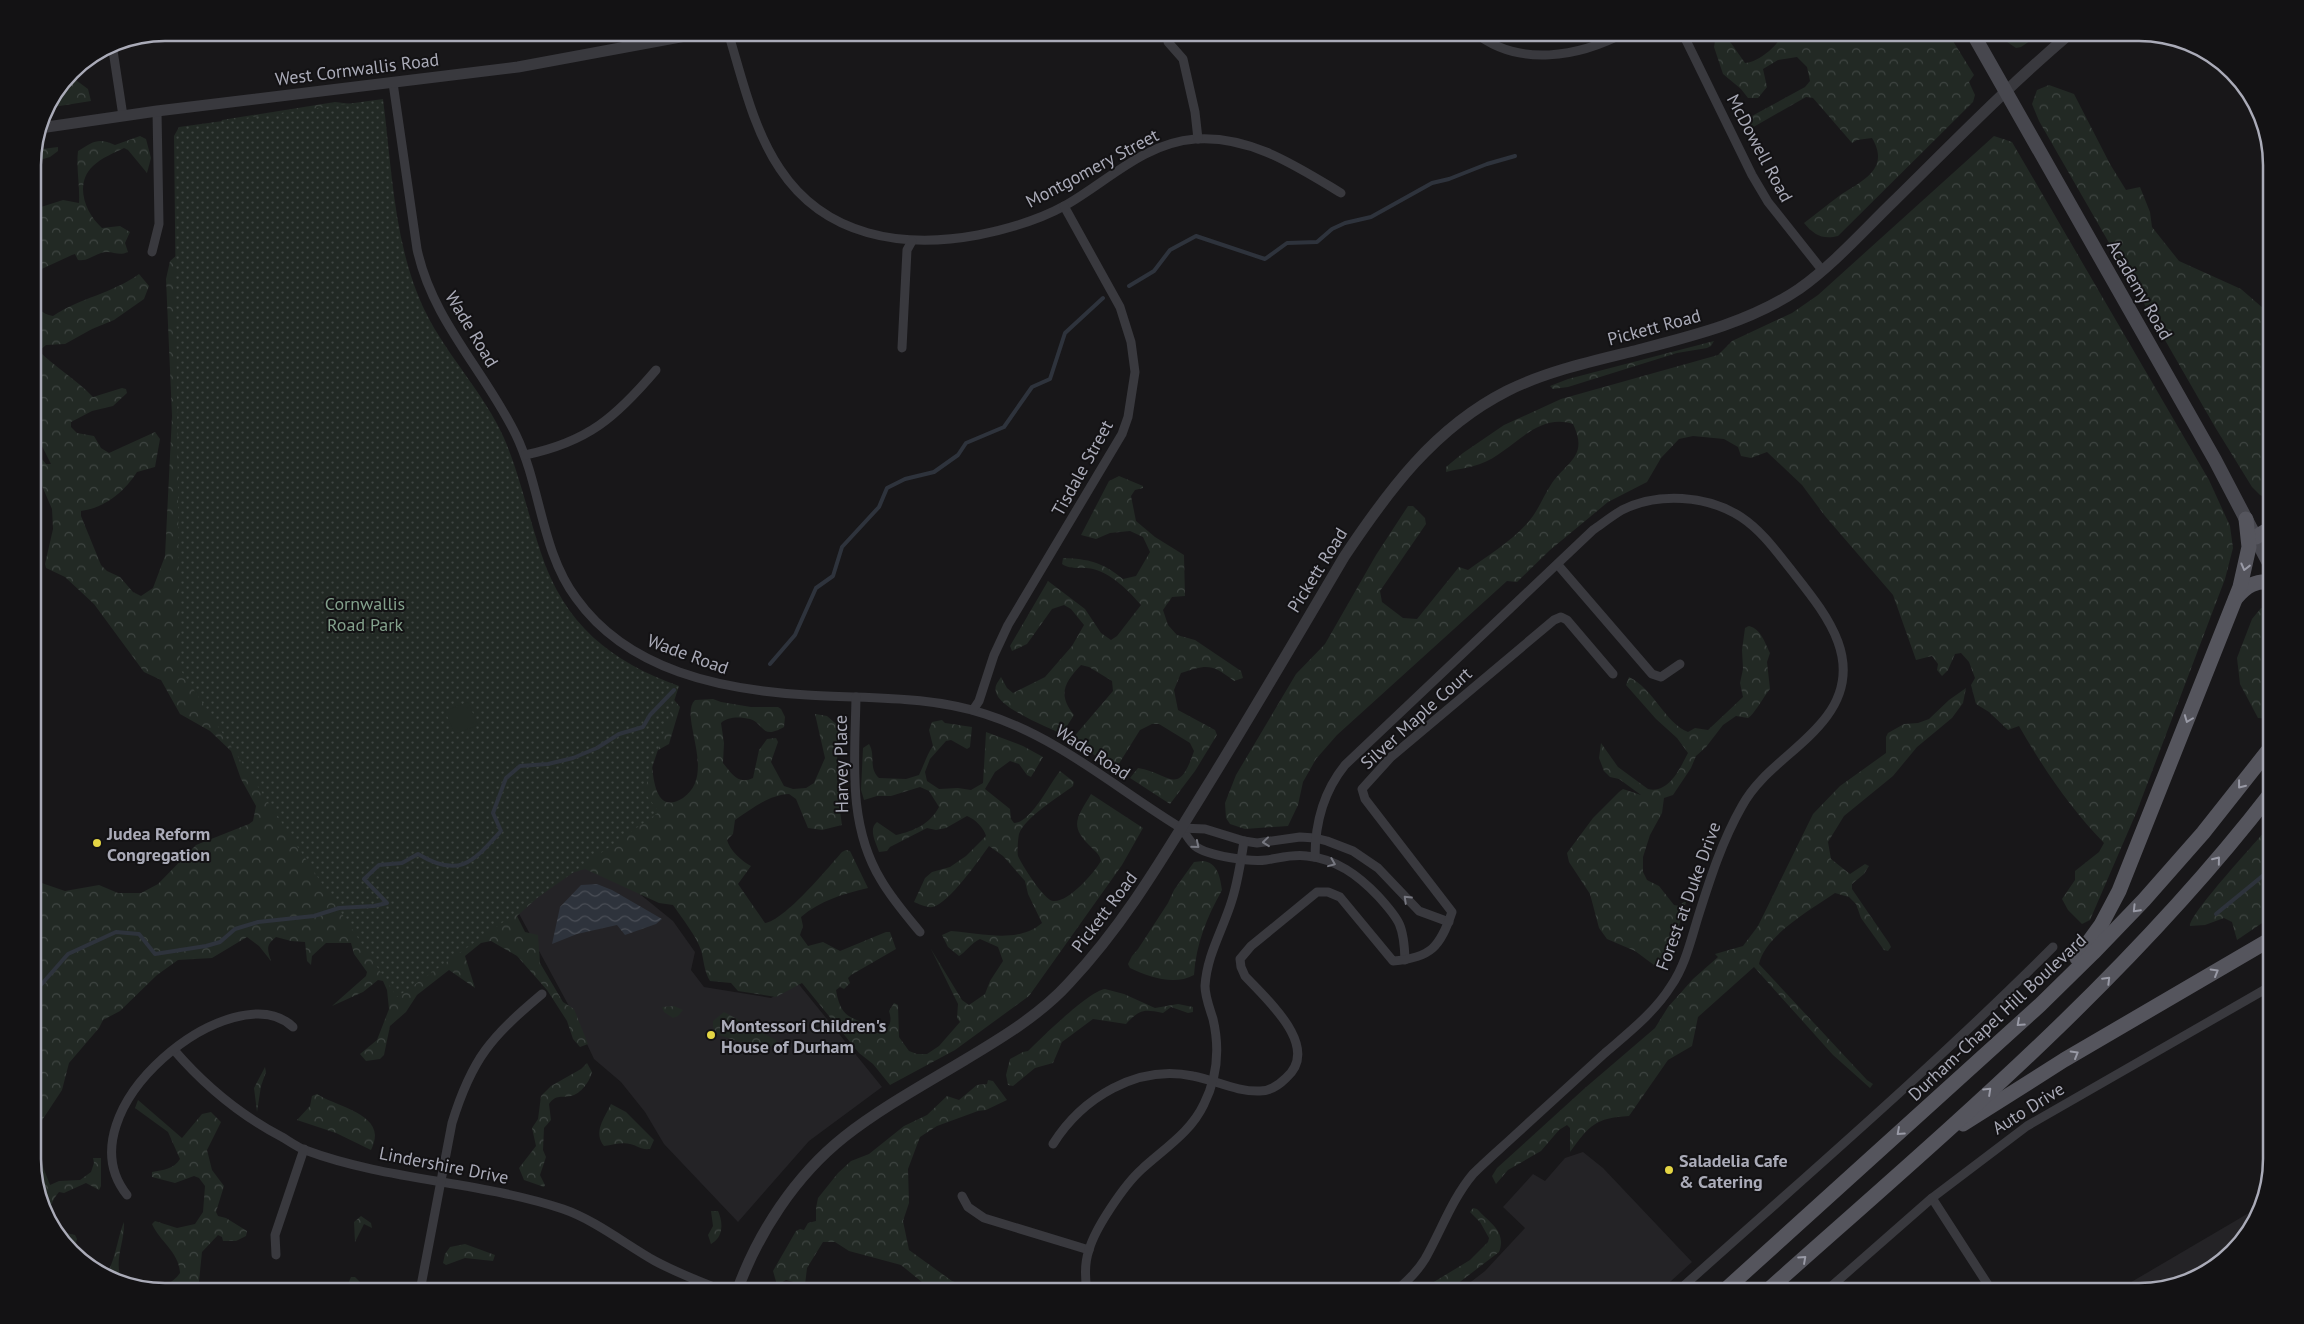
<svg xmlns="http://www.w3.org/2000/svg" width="2304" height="1324" font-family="'PT Sans',sans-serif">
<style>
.built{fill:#242326}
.forest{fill:url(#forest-crowns)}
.park{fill:url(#park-dots)}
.pitch{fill:#222924}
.water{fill:url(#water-waves)}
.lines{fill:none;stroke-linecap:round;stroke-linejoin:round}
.stream{stroke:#2e333c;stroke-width:4}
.minor{stroke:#39393e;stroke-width:9}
.tertiary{stroke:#39393e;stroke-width:11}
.secondary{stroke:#47474e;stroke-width:14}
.primary{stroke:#55555d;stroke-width:15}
.oneway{stroke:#999aa6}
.oneway2{stroke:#777881}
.poi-dot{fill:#e4d544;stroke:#131214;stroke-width:2}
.labels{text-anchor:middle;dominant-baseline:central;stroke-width:4;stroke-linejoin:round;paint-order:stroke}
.street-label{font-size:18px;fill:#aaabb8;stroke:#131214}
.park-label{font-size:18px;fill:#83a18c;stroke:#131214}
.poi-label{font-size:18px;font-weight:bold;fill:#aaabb8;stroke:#131214;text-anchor:start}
.rim{fill:none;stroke:#aaabb8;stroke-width:2.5}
</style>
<defs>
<pattern id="forest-crowns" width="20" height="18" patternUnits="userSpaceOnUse" patternTransform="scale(1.25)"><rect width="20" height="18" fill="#222924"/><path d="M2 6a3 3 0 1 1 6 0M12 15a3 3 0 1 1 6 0" fill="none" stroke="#3f4542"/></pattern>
<pattern id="park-dots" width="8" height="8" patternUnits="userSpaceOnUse" patternTransform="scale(1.25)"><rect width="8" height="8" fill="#222924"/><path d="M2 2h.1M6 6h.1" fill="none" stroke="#3f4542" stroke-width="1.8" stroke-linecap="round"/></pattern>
<pattern id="water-waves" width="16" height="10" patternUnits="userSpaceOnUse" patternTransform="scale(1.25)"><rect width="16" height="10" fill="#2e333c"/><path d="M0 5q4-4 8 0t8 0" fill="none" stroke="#4a4e56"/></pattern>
</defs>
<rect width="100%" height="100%" fill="#181719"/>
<g class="built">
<path d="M581,866L625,882L673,921L695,952L691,970L704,987L771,998L797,982L882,1087L809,1141L738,1222L664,1144L645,1112L621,1082L594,1059L571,1010L518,912L548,884Z"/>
<path d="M1583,1152L1603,1168L1692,1262L1660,1291H1459L1485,1271L1525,1228L1503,1207L1533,1174L1545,1181L1565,1158Z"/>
<path d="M2259,1207L2254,1225L2205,1274L2139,1291H2116Z"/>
</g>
<g class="forest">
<path d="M1783,33H1948L1974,75L1969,82L1975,95L1973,102L1838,236C1823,240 1814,235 1804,223C1816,214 1827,205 1839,196C1861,181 1891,170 1872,138L1857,140L1852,143L1813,98L1806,97L1750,129L1745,123L1750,117L1805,87L1810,81L1807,67L1797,57L1778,60L1763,69L1767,87L1758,98H1748L1741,89L1723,74L1714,47L1715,41L1723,36L1731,43L1745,63C1759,62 1778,46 1783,33Z"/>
<path d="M1994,33H2042L2021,47L2016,48Z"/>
<path d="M69,75L88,89L91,101L47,108Z"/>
<path d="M2049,85L2074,94L2110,164L2126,190L2140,187L2150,212L2152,227L2179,261L2241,289L2271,315V500L2260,495L2252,487L2215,427L2039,121L2032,104L2037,90Z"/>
<path d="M335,102L379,107L396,252L540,565L581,634L665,689L680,707L669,744L651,754C653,772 653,817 683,798C718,774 678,716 695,700L713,699L721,702L751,707H778L781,709L785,717L784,727C761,740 765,724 750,719C741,717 728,716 721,723L724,743L723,763C732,774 738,785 753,778L759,750L767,739L776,738L778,742L771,762L784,786L793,789L806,788L814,783L825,758L815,714L827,716L841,728C834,762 837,792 842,825L822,830L808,828L796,799L789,794C768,795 752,809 735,820L733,834L727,840C730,851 742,861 751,866L738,884L765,923C784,921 828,868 842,852L846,850L850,851L868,888C843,894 821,900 801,917L803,926L800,935L808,946L823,942L840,951L886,932H890L896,949L851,975L848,978L850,983L844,989L840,987L836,990C842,1026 858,1013 876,1033C889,1031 893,1023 889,1011L894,1003L898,1005L899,1037L909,1051L917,1054H927L939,1046L960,1022L957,1018L958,1004L931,949L962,1000L969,1005L985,994L990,981L1003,961L998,947L980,939C970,944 965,953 959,956L948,947L942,935L951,931C981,933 1018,944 1042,923L1028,894L1025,881L1003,856L989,846C979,860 949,903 933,907C927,908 919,904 914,902L925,878L932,872L950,867L966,856L986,836C984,828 975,819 967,816L946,828L936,830L927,828L890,847L887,851L879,852C876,843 868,829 877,822L896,835C914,831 930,824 939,807L929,791L920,787L891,796H877L864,800L861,790L863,748L869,744C876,755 868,768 879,778L906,779L919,775C924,765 927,754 933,746L929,730L932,722L942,720L945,723L972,727L970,747L967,749L951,740L946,741L930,759L925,772L927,781L939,789L958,788L971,790L983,783L986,732L1023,746L1043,757L1031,777L1027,775L1019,764L1010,761L995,772L985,789L1010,809L1011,819L1014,823C1031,823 1050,783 1060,771L1074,782L1073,786C1059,797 1025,817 1019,834C1018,839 1017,852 1018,856C1022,865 1044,900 1053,901C1068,903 1094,873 1101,861C1100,855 1096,852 1092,848C1068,826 1077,818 1091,794L1143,828L1122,865L1029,996L955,1050L890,1085L873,1064L859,1053L802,983L776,997L738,991L731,983L710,981C704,971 704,961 701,950C695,934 683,920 673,905L659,903L585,869L562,876L517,916L525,932L538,935L540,963L563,1002L574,1009L588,1044L580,1047L573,1039L567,1021L547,990L517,956L491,941L481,943L465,956L475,988L449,970L417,995L406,1012L390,1026L384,1055L380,1059L366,1061L360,1054L377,1040L389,1009L387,990L383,981L378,980L363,992L332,1006L366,976L367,972L354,954L351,943H326L312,956L311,965L307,961L305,942L291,941L276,937C266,945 267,949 271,961L259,946L247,937L212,958L178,960L157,975L120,1011L103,1020L99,1028L69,1063L62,1090L33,1134V880L65,891L99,885L118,893H141L158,884L196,845L249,824L253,821L256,806L241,779L231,751L210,731L180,714L161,680L144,672L94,604L65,577L46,568L45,564L53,529L52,509L33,465V448L46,464H51L33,428V297C38,308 41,314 53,316C80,298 113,293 139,274L149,286L144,299L114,320L92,329L65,344L46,345L39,351C56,368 77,380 93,397L122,388L126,389L127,393L113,406L92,411L71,422V427L77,433L94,436L101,448L109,453L155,432L160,439L155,467L137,472C125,491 105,508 81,511V516L101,565L107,571L120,577L133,592L141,596L153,588L165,556L172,416L166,279L170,261L189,245L194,189L222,120Z"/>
<path d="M140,136L146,139L151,158L147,173L128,150L124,148C114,153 101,158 93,166C74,184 85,213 102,228L120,226L130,232L125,243L128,252C119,256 115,252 107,252C97,252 88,262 78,260L75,254L72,255L33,273V202L41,207L63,200L79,203C80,185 76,169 78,151C93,142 98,137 115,145Z"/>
<path d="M1994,136L2012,142L2209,480L2230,526L2233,548L2225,579L2137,811L2090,920L2082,924L2068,910L2062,899L2075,880V871L2099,852L2104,843C2070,808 2043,768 2019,726L2008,730L1989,712L1976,704L1971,685L1975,678L1969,662L1961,653L1955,654L1948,670L1942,676L1937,670L1938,664L1932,656L1916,660L1893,595L1825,516L1802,485L1767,452L1751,458L1741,456L1738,447L1724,439L1693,436L1679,439L1661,458L1647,482L1608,502L1550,550L1517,582L1507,581L1337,735L1316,759L1303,782L1298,805L1288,826L1245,829L1230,824L1226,818L1225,803L1236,775L1296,674L1325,644L1376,555L1408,506H1413L1425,518L1426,524L1380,591L1382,602L1403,618L1417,619L1459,567L1468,570C1490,554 1517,538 1533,516C1540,506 1545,493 1552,483C1569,460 1588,456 1573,424C1535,412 1512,453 1480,464C1470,468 1457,469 1446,472V467L1463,453L1504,425L1561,399L1718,355L1732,341L1792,313L1818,295Z"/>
<path d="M58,147V151L50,157L33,162L34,150Z"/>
<path d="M1714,341L1711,346L1707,348L1677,353L1568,387L1553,389L1550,386L1568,379Z"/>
<path d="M1119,476L1143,486V488L1135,490L1131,496L1136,521L1155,537L1184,555L1185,596L1172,597L1163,610L1168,625L1177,635L1195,640L1241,671L1243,678L1234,681C1212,664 1208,664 1181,673L1174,690L1178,710L1215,730L1217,735L1195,771L1170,804L1130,778L1138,768C1170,773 1178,799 1194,751L1190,743L1159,724H1152L1140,730L1115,770L1072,739L1113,691L1112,681L1089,667L1081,665C1065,682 1057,694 1074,715L1062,734C1047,727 999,708 996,692C994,686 998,682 1001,677L1007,688L1013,693L1045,677L1072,646L1084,625L1071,609L1064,605L1052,609L1027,644L1012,651L1010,646L1048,581L1085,609L1101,633L1111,640L1117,636L1141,605C1130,592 1111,573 1093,569C1083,566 1072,571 1062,564L1063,558C1089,559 1102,562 1123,579L1136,576L1150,552L1143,537L1130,531L1110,533L1096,539L1081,535L1109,481Z"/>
<path d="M2267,607L2271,609V717L2269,719L2258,718L2240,684L2237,658L2252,619L2261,608Z"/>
<path d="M1749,626C1761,629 1765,643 1770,653L1767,662L1770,689C1764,696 1754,715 1748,718L1736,716L1723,725L1706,747L1696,756L1691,768L1673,795L1664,798L1662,813L1650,835L1643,857V872L1647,880L1659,886L1674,905L1679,906L1687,899L1678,929L1659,962L1654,965L1635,951L1607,939L1599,928L1590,894L1569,862L1567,853L1593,818L1619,792L1623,789L1641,795L1619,779L1610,777L1604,771L1599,758L1601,743L1618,767L1648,789C1669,794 1680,768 1688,753L1677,738L1656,719L1626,685L1629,677C1654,689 1665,723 1688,732L1695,728L1708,730L1743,697L1740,683L1743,669L1742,650L1745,628Z"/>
<path d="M1966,688L1963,703L1952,718L1917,747L1893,776L1844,816L1828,842L1831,859L1850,874L1865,864L1869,866L1864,874L1852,884V889L1889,943L1891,947L1888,951L1884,950L1861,918L1856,904L1849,897L1835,893C1812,909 1765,935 1759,964L1867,1080L1873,1084L1870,1088L1833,1055L1754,967L1698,1017L1692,1046L1668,1060L1629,1116C1595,1118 1590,1125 1570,1152V1128L1567,1125L1559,1130L1541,1151L1508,1170L1496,1184L1492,1176L1497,1168L1585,1088L1655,1028L1668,1007L1693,979L1718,957L1715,954L1743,946L1758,926L1813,814L1840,786L1886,753V737L1888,733L1904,724L1918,723L1929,719L1949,700Z"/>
<path d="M2271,824V917L2237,940L2232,922L2224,918L2205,925L2190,926C2189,914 2259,839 2271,824Z"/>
<path d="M1203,861C1218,863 1220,877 1222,890C1207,917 1196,944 1194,975C1174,986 1149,977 1130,968L1128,964L1132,956L1138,949L1168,903L1174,890L1194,862Z"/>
<path d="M1105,989L1124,994L1155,1008L1178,1004L1193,1007V1012L1188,1013L1171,1007L1163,1013C1143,1009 1140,1009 1126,1024L1093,1019L1062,1042L1053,1063L1035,1068L1013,1086L1008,1085L1006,1075L1010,1059L1023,1052L1028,1051C1041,1038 1089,991 1105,989Z"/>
<path d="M674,1006L683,1010L678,1016L673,1018L664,1012L662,1007Z"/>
<path d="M724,1012L776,1040L777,1044L764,1049L718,1035L713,1027V1021Z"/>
<path d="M587,1063L592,1072C590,1081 581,1094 571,1096C562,1098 556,1094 549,1104L551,1120L544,1128L543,1150L546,1157L540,1175L545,1185L544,1187L524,1180L519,1168L536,1146L532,1128L538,1119L541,1096L551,1086L581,1069Z"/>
<path d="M265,1067L266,1072L261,1086L257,1112L254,1088Z"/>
<path d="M988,1080L993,1081L1007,1100L986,1110L978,1111L937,1126L920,1137L908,1169L909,1203L903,1221L909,1250L952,1281L979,1291H933L901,1265L849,1251L835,1242H823L807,1268L805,1285L786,1280L777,1285L773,1271L796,1231L800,1229L804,1230L808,1223L816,1221V1208L818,1198L838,1173L851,1161L869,1154L904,1126L927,1115L947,1096L959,1100L977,1085L987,1084Z"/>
<path d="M317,1094C333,1105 374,1112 375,1135C375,1140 373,1146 371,1150L336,1133L297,1120L310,1106L312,1096Z"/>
<path d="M138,1100L182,1138L202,1114L211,1112L221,1122L207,1150L212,1170L224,1186L216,1212L218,1216L226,1218L247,1231L246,1236L236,1241H223L222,1237L218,1235L202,1252L198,1291H165L153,1288C165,1285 172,1284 180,1273C179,1252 160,1242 152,1224L155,1221L177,1228L195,1224L203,1212L205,1186L199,1178L194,1176L175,1183L152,1177V1172C163,1170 174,1169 180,1159L168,1132L135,1108Z"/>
<path d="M611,1104L626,1112L654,1140L650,1149C640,1150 639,1146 630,1144C622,1142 613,1145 604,1146C593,1132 604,1119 611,1104Z"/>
<path d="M33,1141L50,1185L59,1181L80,1180L91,1172L94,1163L93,1158H101V1186L99,1190L86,1183L64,1193L59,1192C43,1210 50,1231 75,1235L77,1239L74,1250L55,1232L33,1167Z"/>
<path d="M1473,1208L1477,1209C1490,1223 1507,1232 1499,1252L1448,1291H1419L1470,1260L1488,1242L1489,1238L1480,1222L1470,1212Z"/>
<path d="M711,1211H718C723,1222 724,1237 711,1244L708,1235L713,1226Z"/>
<path d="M361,1216L371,1223L372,1228L364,1224L355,1242L354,1222Z"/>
<path d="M124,1222C125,1242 113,1261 122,1280L105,1275C115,1265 117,1238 124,1222Z"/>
<path d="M465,1244L495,1255L493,1261L465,1258L446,1265L443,1263L445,1254L450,1247Z"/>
<path d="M351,1277H355L362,1284V1291H345Z"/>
</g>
<path class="park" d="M383,99C392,169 394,249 426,313C448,357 484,393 504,438C520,475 528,515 541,553C564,624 611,662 679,686L644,792L659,812L397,997L180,669L174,136L179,127Z"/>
<path class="pitch" d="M468,702L478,725L455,734L445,711Z"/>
<path class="water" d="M597,884L612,890L662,919L656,924L625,935L617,925L577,934L552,944L560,907L581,885Z"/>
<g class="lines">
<g class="stream">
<path d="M1129,286L1154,271L1170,250L1196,236L1265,259L1287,243L1317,242L1332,229L1345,223L1371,217L1432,183L1449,179L1487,164L1515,156"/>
<path d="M770,664L795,635L816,588L833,576L842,547L879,507L887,488L905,479L934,472L958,455L966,443L1004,427L1032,387L1050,379L1065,333L1103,298"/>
<path d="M2216,914L2271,869"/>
<path d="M33,994L68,954L116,932L139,934L155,954L206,946L220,942L235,929L258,922L314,916L339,908L374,906L387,903L364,879L379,865L402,863L418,854C459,879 473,862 501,831L493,813L506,778L520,766L548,764L573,758L597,748L619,734L643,727L650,715L674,690"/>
</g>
<g class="minor">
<path d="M728,32C742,78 753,129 780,169C825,237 903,249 978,235C1008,229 1039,220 1066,205C1108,181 1144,143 1195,139C1250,135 1296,166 1341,193"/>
<path d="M1474,32C1519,68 1579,57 1626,32"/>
<path d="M1682,32L1752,175L1768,202L1822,270"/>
<path d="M1168,42L1183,59L1195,112L1198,139"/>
<path d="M112,44L123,116"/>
<path d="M393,83L417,249C432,320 485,371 516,435C541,487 541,551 576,598C628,671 722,690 807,695C866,699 928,695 985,714C1058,737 1117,789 1181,828C1186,834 1190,842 1195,846C1208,856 1250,862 1266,860C1280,858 1292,854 1307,856C1336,859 1358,875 1378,896C1400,920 1404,926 1405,960"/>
<path d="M152,252L159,224L157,111"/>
<path d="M902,348L907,250L912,241"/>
<path d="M525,455C588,442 616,417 656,370"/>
<path d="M1558,565L1652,674L1661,677L1680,664"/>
<path d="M856,697C855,759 847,824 881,880C892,899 906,915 920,932"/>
<path d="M973,710L979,701L994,655L1008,625L1122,434L1128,417L1135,372L1131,342L1120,307L1064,206"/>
<path d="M1181,828L1205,829L1244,841L1257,843L1300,837L1315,838L1327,841L1353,851L1378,868L1419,911L1449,922"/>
<path d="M1315,857C1315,823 1324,791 1345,765L1593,530C1603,523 1612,516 1622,510C1658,492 1707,495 1741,517C1762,531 1776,551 1792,571C1825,613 1867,662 1827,716C1802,750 1762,769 1742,806C1722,841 1710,879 1698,917C1691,940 1685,966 1671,986C1655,1012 1628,1033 1605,1053C1574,1081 1544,1109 1513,1137C1500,1149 1486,1161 1473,1174C1452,1199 1441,1231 1425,1259C1417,1272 1407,1281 1396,1291"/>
<path d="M174,1050C205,1086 240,1115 282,1137C289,1141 297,1147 305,1150C388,1181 479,1181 563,1209C595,1220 625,1244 655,1261C677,1273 701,1282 724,1291"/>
<path d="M1053,1144C1082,1098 1137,1064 1193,1076C1215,1080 1237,1092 1260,1091C1270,1091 1279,1085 1286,1078C1322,1047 1266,999 1245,976L1241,967L1240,959L1251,946L1317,892H1328L1340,897L1393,961C1431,958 1440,947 1452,912L1365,799L1362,789L1391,757L1554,620L1561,617L1567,620L1613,674"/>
<path d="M127,1195C59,1110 236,971 293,1027"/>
<path d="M962,1196L968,1207L984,1218L1089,1250"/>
<path d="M1932,1198L1992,1291"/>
<path d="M276,1255L275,1235L304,1149"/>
<path d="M420,1291L452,1123C472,1058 491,1037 542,994"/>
<path d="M1087,1291C1085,1278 1084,1264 1089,1250C1095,1228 1125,1184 1142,1169C1165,1148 1191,1132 1204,1104C1218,1076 1220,1049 1213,1019C1210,1009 1205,997 1205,986C1207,954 1223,930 1232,900C1238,881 1241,861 1244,841"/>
<path d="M1678,1291C1804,1178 1933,1067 2053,947"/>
<path d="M1826,1291L1932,1198L2027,1126L2271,986"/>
</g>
<g class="tertiary">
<path d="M40,128L157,111L518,67L707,32"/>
<path d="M737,1291C758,1233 795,1176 844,1137C881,1108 923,1085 963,1061C1000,1039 1040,1015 1069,983C1122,927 1161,861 1201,796C1250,717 1297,637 1344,557C1388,491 1434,428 1507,391C1545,372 1589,362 1630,352C1688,337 1749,323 1799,289C1834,264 1863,231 1894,201C1952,144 2009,85 2072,32"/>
</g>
<path class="secondary" d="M1972,32L2215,460L2271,567"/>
<g class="primary">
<path d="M2256,537L2271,528"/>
<path d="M2236,598C2246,586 2256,580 2271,582"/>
<path d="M2077,958L2101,925L2119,891L2240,587L2249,547L2246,519"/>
<path d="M1963,1124L2064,1060L2271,939"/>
<path d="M1724,1291L2040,1005L2093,953L2144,900L2203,833L2271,747"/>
<path d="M1767,1291C1943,1134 2126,981 2271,793"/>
</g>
</g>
<defs><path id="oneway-chevron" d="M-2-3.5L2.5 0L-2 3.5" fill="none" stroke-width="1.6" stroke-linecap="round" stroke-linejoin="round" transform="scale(1.25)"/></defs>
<g class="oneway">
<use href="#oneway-chevron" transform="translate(2245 567) rotate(104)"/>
<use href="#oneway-chevron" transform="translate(2188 719) rotate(111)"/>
<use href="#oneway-chevron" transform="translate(2241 785) rotate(128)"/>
<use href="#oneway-chevron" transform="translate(2217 860) rotate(-51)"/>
<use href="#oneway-chevron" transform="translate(2136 909) rotate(134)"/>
<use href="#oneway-chevron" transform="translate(2215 972) rotate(-30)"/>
<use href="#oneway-chevron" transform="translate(2107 980) rotate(-45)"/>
<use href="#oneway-chevron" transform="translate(2020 1023) rotate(138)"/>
<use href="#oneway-chevron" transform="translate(2075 1054) rotate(-30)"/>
<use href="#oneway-chevron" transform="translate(1988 1091) rotate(-43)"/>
<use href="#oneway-chevron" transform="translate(1900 1132) rotate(138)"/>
<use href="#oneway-chevron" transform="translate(1803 1259) rotate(-42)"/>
</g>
<g class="oneway2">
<use href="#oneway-chevron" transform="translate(1266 842) rotate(174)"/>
<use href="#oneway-chevron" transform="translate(1196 845) rotate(40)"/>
<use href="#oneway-chevron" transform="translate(1332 863) rotate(22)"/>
<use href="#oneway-chevron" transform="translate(1407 899) rotate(-136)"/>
</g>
<g class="poi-dot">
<circle cx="97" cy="843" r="5"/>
<circle cx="711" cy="1035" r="5"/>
<circle cx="1669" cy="1170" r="5"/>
</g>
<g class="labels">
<g class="street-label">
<text transform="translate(357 69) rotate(-7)">West Cornwallis Road</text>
<text transform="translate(1760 148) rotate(62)">McDowell Road</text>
<text transform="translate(1092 168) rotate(-28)">Montgomery Street</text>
<text transform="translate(2140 290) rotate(60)">Academy Road</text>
<text transform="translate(1654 327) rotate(-15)">Pickett Road</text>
<text transform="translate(472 329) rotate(59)">Wade Road</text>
<text transform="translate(1082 468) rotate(-61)">Tisdale Street</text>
<text transform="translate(1317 570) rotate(-58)">Pickett Road</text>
<text transform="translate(688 654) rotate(20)">Wade Road</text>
<text transform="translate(1416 718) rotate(-42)">Silver Maple Court</text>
<text transform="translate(1093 752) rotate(33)">Wade Road</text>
<text transform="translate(841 764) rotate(-91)">Harvey Place</text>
<text transform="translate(1688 896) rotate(-70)">Forest at Duke Drive</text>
<text transform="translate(1104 912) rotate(-53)">Pickett Road</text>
<text transform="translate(1997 1017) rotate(-43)">Durham-Chapel Hill Boulevard</text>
<text transform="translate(2028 1108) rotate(-32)">Auto Drive</text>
<text transform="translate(444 1165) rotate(11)">Lindershire Drive</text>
</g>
<g class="park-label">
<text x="365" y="603">Cornwallis<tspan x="365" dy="21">Road Park</tspan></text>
</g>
<g class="poi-label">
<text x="107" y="833">Judea Reform<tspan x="107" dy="21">Congregation</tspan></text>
<text x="721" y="1025">Montessori Children's<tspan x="721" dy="21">House of Durham</tspan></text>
<text x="1679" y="1160">Saladelia Cafe<tspan x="1679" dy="21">&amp; Catering</tspan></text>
</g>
</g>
<path d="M0 0H2304V1324H0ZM165 41H2139A124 124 0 0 1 2263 165V1159A124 124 0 0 1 2139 1283H165A124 124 0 0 1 41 1159V165A124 124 0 0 1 165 41Z" fill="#131214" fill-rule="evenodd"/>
<path class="rim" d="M165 41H2139A124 124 0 0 1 2263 165V1159A124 124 0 0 1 2139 1283H165A124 124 0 0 1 41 1159V165A124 124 0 0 1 165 41Z"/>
</svg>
